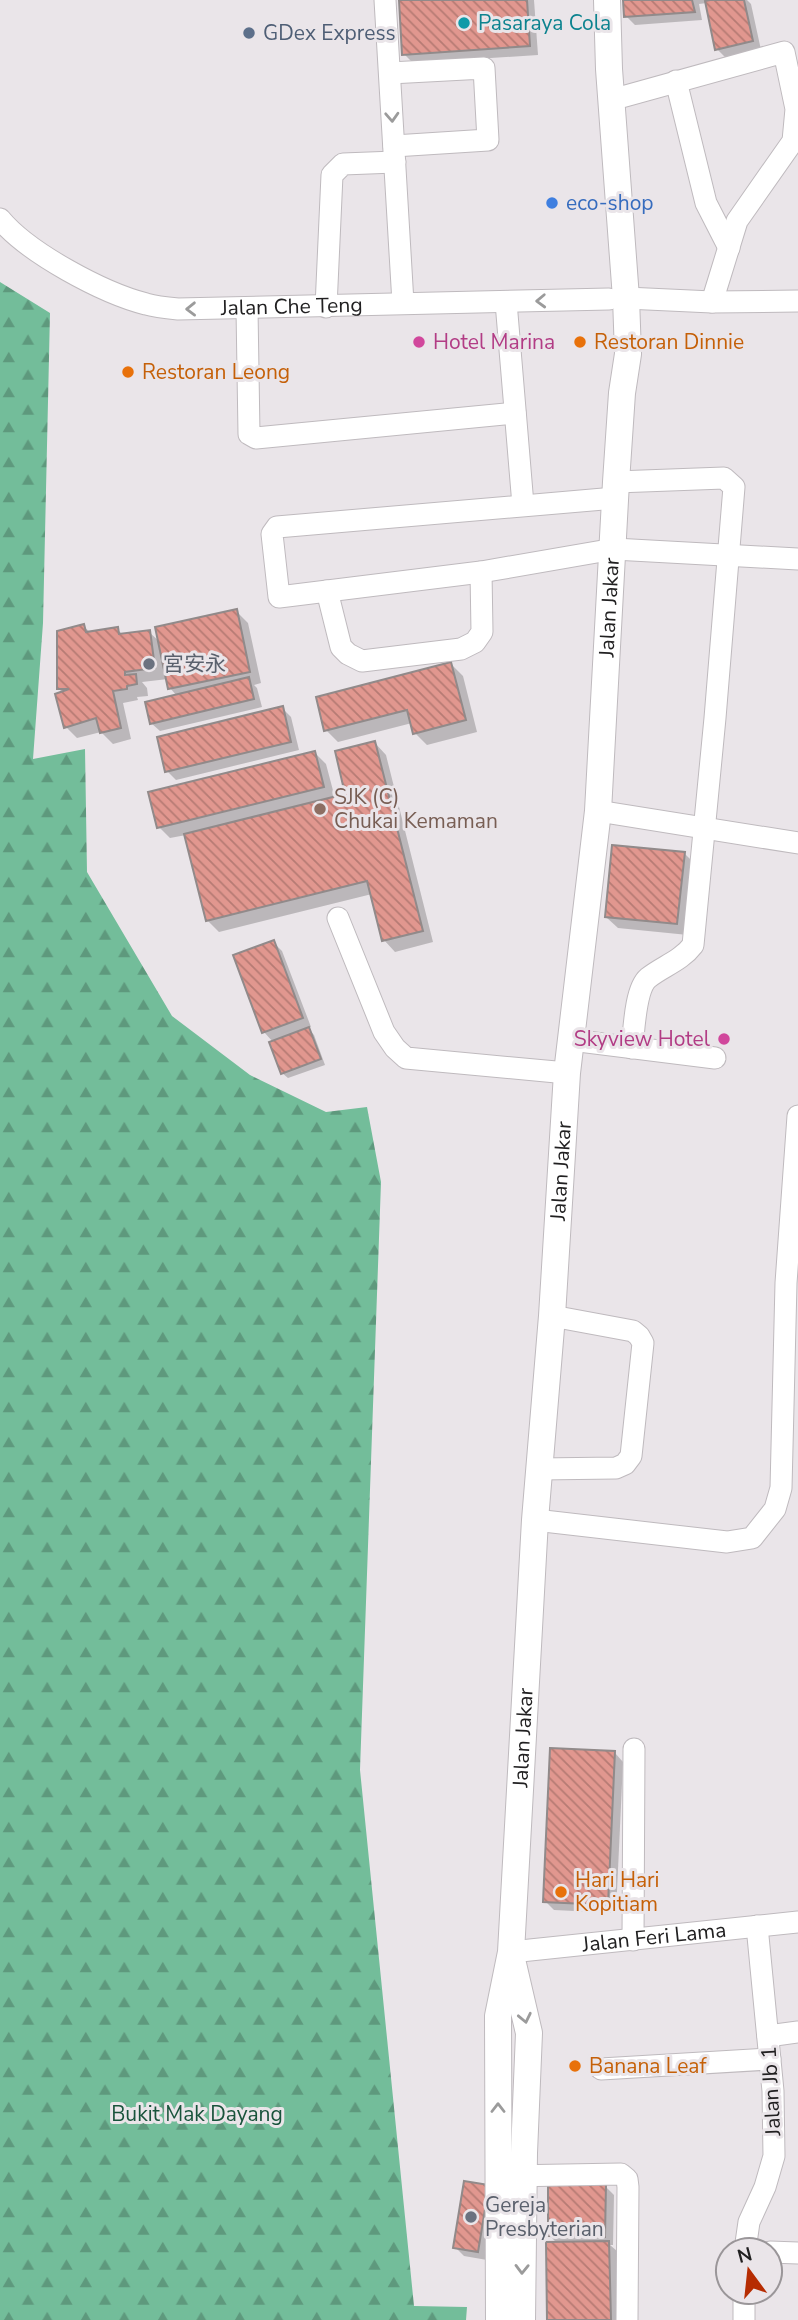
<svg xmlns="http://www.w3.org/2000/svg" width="798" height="2320" font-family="'Nunito Sans','Noto Sans SC',sans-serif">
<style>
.forest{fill:url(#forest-firs)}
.shadow{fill:#0003}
.building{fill:url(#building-back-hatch);stroke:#918a8a;stroke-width:2}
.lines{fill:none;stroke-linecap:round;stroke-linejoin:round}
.minor-casing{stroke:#bfbabe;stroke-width:23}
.major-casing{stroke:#bfbabe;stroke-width:28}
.minor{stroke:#fff;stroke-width:21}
.major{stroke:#fff;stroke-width:26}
.oneway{stroke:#9b9b9b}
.culture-dot{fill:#0f9aa8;stroke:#eae5e9;stroke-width:2.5}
.service-dot{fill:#5c6f8a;stroke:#eae5e9;stroke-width:2.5}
.shop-dot{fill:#3f7fe0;stroke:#eae5e9;stroke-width:2.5}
.hotel-dot{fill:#d1479c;stroke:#eae5e9;stroke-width:2.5}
.food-dot{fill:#e8710a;stroke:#eae5e9;stroke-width:2.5}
.worship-dot{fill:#6b7280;stroke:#eae5e9;stroke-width:2.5}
.education-dot{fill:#8d6e63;stroke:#eae5e9;stroke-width:2.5}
.labels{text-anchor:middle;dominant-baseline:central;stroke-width:6;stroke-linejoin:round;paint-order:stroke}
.culture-label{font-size:21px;fill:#0d838f;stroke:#eae5e9;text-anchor:start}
.service-label{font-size:21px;fill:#4e5e75;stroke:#eae5e9;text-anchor:start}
.shop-label{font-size:21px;fill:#366cbe;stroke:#eae5e9;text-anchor:start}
.street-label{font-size:21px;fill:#212021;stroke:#eae5e9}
.hotel-label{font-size:21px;fill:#b23c85;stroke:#eae5e9;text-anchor:start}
.food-label{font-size:21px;fill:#c56008;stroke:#eae5e9;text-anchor:start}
.worship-label{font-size:21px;fill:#5b616d;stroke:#eae5e9;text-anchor:start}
.education-label{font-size:21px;fill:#785e54;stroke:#eae5e9;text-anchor:start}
.park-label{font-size:21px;fill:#18533b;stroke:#eae5e9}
</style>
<defs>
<pattern id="forest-firs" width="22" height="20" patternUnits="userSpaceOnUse" patternTransform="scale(1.75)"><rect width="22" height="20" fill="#73bd9a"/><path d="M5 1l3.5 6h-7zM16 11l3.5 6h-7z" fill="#5e997d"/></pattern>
<pattern id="building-back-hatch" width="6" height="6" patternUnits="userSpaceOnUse" patternTransform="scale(1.75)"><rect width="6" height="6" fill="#e1978f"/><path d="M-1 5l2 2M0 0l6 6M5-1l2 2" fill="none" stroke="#b67b74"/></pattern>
</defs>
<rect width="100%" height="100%" fill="#eae5e9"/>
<path class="forest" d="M0,282L50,313L43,623L33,759L85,749L87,872L172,1016L250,1075L326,1112L367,1107L381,1182L360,1770L414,2306L467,2307L466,2320H0Z"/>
<g class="shadow">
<path d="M400,0H534L538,55L413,63L404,54Z"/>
<path d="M625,0H747L751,4L761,50L726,58L717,49L707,3L699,4L702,20L635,25L626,16Z"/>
<path d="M236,611L248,623L261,683L254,685L257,688L262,707L160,731L151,723L177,696L170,688L168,679L142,682L147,688L148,696L137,697L138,700L123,703L131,739L113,744L101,732L77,738L66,727L63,693L59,689L83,626L91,633L117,629L123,635L149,632L160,642Z"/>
<path d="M451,664L463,676L477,732L427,745L415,733L412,723L338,742L326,730Z"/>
<path d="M282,708L291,717L299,750L176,780L167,771Z"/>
<path d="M375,743L386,755L433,942L395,952L384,940L372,894L219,932L207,920L186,835L170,838L159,827L314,752L326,764L335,798L347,795Z"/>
<path d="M684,853L696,865L688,935L618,928L606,917Z"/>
<path d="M273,942L282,951L311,1027L308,1028L314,1035L325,1065L288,1078L282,1073L273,1042L264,1032Z"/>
<path d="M615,1753L623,1762L616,1913L554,1910L545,1901Z"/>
<path d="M605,2186L614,2195L613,2245H610L617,2251L618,2320H549L558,2244L549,2235Z"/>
<path d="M489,2187L487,2260L464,2256L455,2247Z"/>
</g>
<g class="building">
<path d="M399,0H527L530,46L402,55Z"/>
<path d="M623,0H692L695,12L624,17Z"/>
<path d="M710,0H744L753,41L715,50L705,1Z"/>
<path d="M237,609L250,672L168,689L155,627Z"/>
<path d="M84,624L86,632L118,627L119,634L150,630L155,668L125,672V675L136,674L137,684L127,686V689L113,691L121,728L100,733L96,718L64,728L55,694L69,689H57V631Z"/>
<path d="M451,662L466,720L413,734L407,710L324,731L316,697Z"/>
<path d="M249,677L254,699L150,724L145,702Z"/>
<path d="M283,706L291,742L165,772L157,737Z"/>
<path d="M375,741L423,931L382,941L367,881L206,921L184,834L345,794L335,751Z"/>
<path d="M315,751L324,787L157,828L148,792Z"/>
<path d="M612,845L685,852L677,924L605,917Z"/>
<path d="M274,940L303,1018L262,1033L233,955Z"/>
<path d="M309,1027L321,1059L281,1074L269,1042Z"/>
<path d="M550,1748L615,1751L608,1905L543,1902Z"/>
<path d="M464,2181L489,2185L478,2252L453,2248Z"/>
<path d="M548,2184H606L605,2237L548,2236Z"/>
<path d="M609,2241L611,2320H547L546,2242Z"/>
</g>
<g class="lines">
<defs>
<g id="minor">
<path d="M385,0L403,303"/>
<path d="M390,73L484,68L488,140L394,146"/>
<path d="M676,81L706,203L729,248"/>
<path d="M611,100L784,52L796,109L793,141L737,221L712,302"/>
<path id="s1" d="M0,219C28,253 103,293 146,304C156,307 167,308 178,309L609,299"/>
<path d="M626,298L712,302L798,301"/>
<path d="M506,302L523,505"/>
<path d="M326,307L332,175L343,164L395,162"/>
<path d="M247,309L249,434L256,438L515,413"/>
<path d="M616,482L724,478L734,487L715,718L693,945C681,961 663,966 648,978C635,989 634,1031 632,1048"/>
<path d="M615,498L277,527L272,534L279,597L481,572L614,549L798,559"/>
<path d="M327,591L341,647L348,654L362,661L461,649L475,642L482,632L481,572"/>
<path d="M598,811L798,843"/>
<path d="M338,918L384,1032L395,1048L406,1058L567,1073"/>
<path d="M571,1040L715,1058"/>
<path d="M539,1469L616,1468L625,1464L631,1456L643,1343L639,1336L633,1331L552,1316"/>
<path d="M535,1520L727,1542L752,1538L775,1509L781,1488L786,1283L798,1116"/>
<path d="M633,1940L634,1749"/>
<path id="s2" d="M511,1952L798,1922"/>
<path d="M768,2036L798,2032"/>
<path d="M601,2069L770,2059"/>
<path d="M508,2176L621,2174L627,2179L628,2187L627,2320"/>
<path d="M745,2250L749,2222L765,2187L774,2156L773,2091L757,1926"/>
<path d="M770,2252L798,2253"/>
<path d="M744,2320V2292"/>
</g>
<g id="major">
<path d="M513,1964L529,2033L524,2153L522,2320"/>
<path id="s3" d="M499,2320L498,2016L511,1952L535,1520L552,1316L567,1073L598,811L616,482L622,393L628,354L626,298L609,69L607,0"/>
</g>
</defs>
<use href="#minor" class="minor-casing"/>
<use href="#major" class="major-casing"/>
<use href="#minor" class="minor"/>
<use href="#major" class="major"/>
</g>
<defs><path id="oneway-chevron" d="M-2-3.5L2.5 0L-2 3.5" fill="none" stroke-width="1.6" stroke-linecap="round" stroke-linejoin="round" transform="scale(1.75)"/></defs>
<g class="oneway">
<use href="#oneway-chevron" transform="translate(392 117) rotate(87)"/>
<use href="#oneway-chevron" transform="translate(541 301) rotate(178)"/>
<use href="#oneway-chevron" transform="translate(191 309) rotate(179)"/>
<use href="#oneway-chevron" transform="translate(525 2018) rotate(78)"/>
<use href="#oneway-chevron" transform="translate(498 2108) rotate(-90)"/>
<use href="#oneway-chevron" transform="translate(522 2269) rotate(91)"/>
</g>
<circle class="culture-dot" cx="464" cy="23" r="7"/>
<circle class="service-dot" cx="249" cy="33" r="7"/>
<circle class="shop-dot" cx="552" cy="203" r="7"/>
<g class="hotel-dot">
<circle cx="419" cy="342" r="7"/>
<circle cx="724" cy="1039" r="7"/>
</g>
<g class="food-dot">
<circle cx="580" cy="342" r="7"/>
<circle cx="128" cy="372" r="7"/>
<circle cx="561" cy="1892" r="7"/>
<circle cx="575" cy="2066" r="7"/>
</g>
<g class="worship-dot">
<circle cx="149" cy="664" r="7"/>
<circle cx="471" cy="2217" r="7"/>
</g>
<circle class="education-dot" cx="320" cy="809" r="7"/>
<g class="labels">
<g class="culture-label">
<text x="478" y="23">Pasaraya Cola</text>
</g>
<g class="service-label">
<text x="263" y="33">GDex Express</text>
</g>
<g class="shop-label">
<text x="566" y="203">eco-shop</text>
</g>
<g class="street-label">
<text stroke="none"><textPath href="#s1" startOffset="317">Jalan Che Teng</textPath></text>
<text stroke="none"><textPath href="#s3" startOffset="1718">Jalan Jakar</textPath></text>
<text stroke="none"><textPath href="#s3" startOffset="1152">Jalan Jakar</textPath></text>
<text stroke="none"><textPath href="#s3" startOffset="584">Jalan Jakar</textPath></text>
<text stroke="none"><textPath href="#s2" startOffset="144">Jalan Feri Lama</textPath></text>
<text transform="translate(771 2091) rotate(-93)">Jalan Jb 1</text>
</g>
<g class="hotel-label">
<text x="433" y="342">Hotel Marina</text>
<text x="710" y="1039" text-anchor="end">Skyview Hotel</text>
</g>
<g class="food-label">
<text x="594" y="342">Restoran Dinnie</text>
<text x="142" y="372">Restoran Leong</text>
<text x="575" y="1880">Hari Hari<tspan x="575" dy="24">Kopitiam</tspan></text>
<text x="589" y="2066">Banana Leaf</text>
</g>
<g class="worship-label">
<text x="163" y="664">宮安永</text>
<text x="485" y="2205">Gereja<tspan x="485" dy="24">Presbyterian</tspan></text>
</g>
<g class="education-label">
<text x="334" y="797">SJK (C)<tspan x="334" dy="24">Chukai Kemaman</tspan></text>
</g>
<g class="park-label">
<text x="197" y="2114">Bukit Mak Dayang</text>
</g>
</g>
<g transform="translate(749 2271) rotate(345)"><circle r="33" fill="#eae5e9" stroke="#9a9699" stroke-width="2"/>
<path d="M0-5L12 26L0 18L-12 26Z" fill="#b62c02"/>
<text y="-10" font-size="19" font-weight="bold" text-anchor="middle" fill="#212021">N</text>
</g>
</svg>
